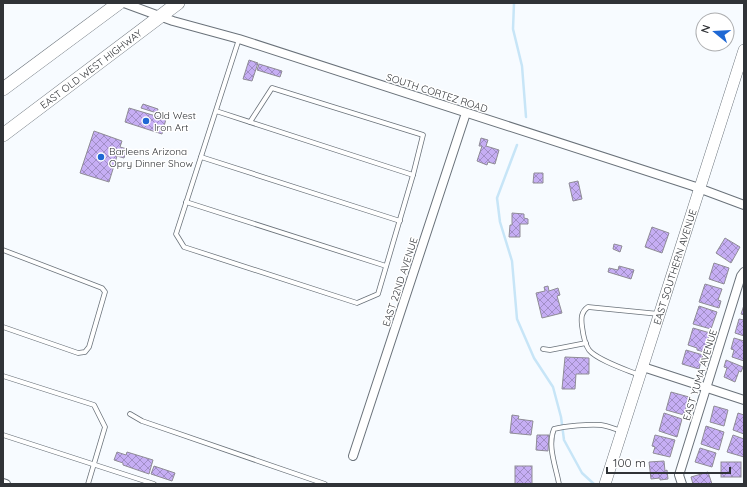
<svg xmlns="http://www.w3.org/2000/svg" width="747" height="487" font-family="Quicksand,sans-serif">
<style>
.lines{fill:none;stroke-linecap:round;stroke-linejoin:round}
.stream{stroke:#c7e5f7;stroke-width:2.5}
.building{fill:url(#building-cross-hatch);stroke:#8f8c96}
.lane-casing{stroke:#6a727a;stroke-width:5.5}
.street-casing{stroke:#6a727a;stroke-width:10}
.secondary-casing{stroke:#6a727a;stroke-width:12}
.primary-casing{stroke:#6a727a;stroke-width:14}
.lane{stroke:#fff;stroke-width:4}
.street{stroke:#fff;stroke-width:8}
.secondary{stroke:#fff;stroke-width:11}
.primary{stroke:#fff;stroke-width:13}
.poi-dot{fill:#1f68d4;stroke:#fff;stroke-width:1.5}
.labels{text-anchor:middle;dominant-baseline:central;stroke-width:3;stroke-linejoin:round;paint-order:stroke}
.street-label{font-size:10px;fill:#303337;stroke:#fff}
.poi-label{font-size:10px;fill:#303337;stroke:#fff;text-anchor:start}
</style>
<defs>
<pattern id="building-cross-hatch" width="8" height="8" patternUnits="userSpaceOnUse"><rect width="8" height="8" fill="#c6aef4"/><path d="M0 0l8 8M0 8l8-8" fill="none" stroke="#a18ec6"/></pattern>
</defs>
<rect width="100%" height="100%" fill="#f7fbff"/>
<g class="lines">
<g class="stream">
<path d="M514,3L513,29L522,66L526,117"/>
<path d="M517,145L497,198L500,222L512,261L517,319L534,358L553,387L561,417L564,440L582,473L594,484"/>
</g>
</g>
<g class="building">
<path d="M249,60L258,63L252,81L243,79Z"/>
<path d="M259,64L282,71L280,77L257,70Z"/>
<path d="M143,104L158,109L157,113L141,108Z"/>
<path d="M129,108L166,119L162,134L125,122Z"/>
<path d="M94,131L122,141L120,147L127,149L124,158L117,156L109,182L80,173Z"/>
<path d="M481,138L488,140L486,146L499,150L495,164L488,162L487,165L477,161L482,146H479Z"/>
<path d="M534,173H543V183H533Z"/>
<path d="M578,181L582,199L573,201L569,183Z"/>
<path d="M512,213L524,214V218L528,219V224H520V237H509L510,225H512Z"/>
<path d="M652,227L669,233L662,253L645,247Z"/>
<path d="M725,238L740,247L731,263L716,253Z"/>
<path d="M614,244L622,246L620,252L613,249Z"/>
<path d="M714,263L729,268L724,284L709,279Z"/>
<path d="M619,266L634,270L631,279L608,272L609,268L618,270Z"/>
<path d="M705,284L722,289L718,300L721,301L719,308L699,302Z"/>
<path d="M548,286L549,291L558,288L560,295L557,296L562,313L542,318L536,293L545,291L544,287Z"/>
<path d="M744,305V315L741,314Z"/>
<path d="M699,306L717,312L711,329L693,324Z"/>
<path d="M739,319L744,320V336L735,333Z"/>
<path d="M693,328L710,333L704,352L697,350V348L688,345Z"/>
<path d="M734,338L744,341V361L732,357L734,350L731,349Z"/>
<path d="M686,350L703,355L699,369L682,364Z"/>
<path d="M565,357L589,358V374H576L575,389H562Z"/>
<path d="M726,360L743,367L741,372L739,371L735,382L724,377L727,368L724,367Z"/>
<path d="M671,392L689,397L684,415L666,410Z"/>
<path d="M714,406L728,410L724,426L710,422Z"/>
<path d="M664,413L682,419L677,437L659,431Z"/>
<path d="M738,413L744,415V434L733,430Z"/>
<path d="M512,415L519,416L518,419L533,421L531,435L510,433Z"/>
<path d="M706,426L724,432L719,450L701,444Z"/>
<path d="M537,435H549L548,451L536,450Z"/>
<path d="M655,435L675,440L670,457L653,453L655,447L652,446Z"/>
<path d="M733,435L744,439V457L727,452Z"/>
<path d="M700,448L716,453L712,467L695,462Z"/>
<path d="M117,452L126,455L127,452L153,460L149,474L123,465V463L114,460Z"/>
<path d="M664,461L665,471L667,470L668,479L660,480V478L651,479L649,462Z"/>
<rect x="721" y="462" width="20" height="15"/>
<path d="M154,466L175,473L172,481L151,474Z"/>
<rect x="515" y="466" width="17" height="18"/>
<path d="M708,472L712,484H693L691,477Z"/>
</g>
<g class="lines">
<defs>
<g id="lane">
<path d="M216,111L413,175L378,294L357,303L184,247L176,234L239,39"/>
<path d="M250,122L272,88L423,135L413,175"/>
<path d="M201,157L400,221"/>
<path d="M186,202L386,266"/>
<path d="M3,250L102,288L105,292L89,347L85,352L78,353L3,327"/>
<path d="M543,349L550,350L586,343"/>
<path d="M639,375C627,370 597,360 589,350C584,343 583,334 582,326C581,318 581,312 588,307L659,314"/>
<path d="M3,376L94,405L105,427L88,484"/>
<path d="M130,414L142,421L325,484"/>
<path d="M3,435L154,484"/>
<path d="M559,484C556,467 547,446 554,429C565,426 589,424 601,425C608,426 615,429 622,431"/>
</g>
<g id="street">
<path d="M124,3L173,21L239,39L693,186L744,205"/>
<path d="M643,367L744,400"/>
<path d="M353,456L466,113"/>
<path d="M3,483L6,484"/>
<path d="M682,484L679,475L741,276L744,272"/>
</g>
<g id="secondary">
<path id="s1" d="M605,484L744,50"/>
</g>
<g id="primary">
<path d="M3,89L119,3"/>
<path id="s2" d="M3,135L178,3"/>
</g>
</defs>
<use href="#lane" class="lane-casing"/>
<use href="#street" class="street-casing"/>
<use href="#secondary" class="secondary-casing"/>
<use href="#primary" class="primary-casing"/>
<use href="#lane" class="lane"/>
<use href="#street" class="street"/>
<use href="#secondary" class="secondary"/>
<use href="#primary" class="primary"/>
</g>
<g class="poi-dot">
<circle cx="146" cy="121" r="4"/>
<circle cx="101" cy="157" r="4"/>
</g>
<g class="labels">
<g class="street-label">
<text stroke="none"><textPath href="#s2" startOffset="110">EAST OLD WEST HIGHWAY</textPath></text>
<text transform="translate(437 93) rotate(18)">SOUTH CORTEZ ROAD</text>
<text stroke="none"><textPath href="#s1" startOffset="228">EAST SOUTHERN AVENUE</textPath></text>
<text transform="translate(400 282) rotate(-72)">EAST 22ND AVENUE</text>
<text transform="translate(700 375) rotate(-73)">EAST YUMA AVENUE</text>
</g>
<g class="poi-label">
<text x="154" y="115">Old West<tspan x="154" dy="12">Iron Art</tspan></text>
<text x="109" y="151">Barleens Arizona<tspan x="109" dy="12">Opry Dinner Show</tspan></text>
</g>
</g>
<rect width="747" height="487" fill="none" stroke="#303337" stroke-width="8"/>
<g transform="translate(715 32) rotate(288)"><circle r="19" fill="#ffffff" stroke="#acadaf"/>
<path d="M0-3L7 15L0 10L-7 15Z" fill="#1f68d4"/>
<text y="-6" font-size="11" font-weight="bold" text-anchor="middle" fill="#303337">N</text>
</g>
<path d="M607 467v6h123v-6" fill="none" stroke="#303337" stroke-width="2"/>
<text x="613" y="467" font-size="12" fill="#303337" stroke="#ffffff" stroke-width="3" paint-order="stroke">100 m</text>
</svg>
